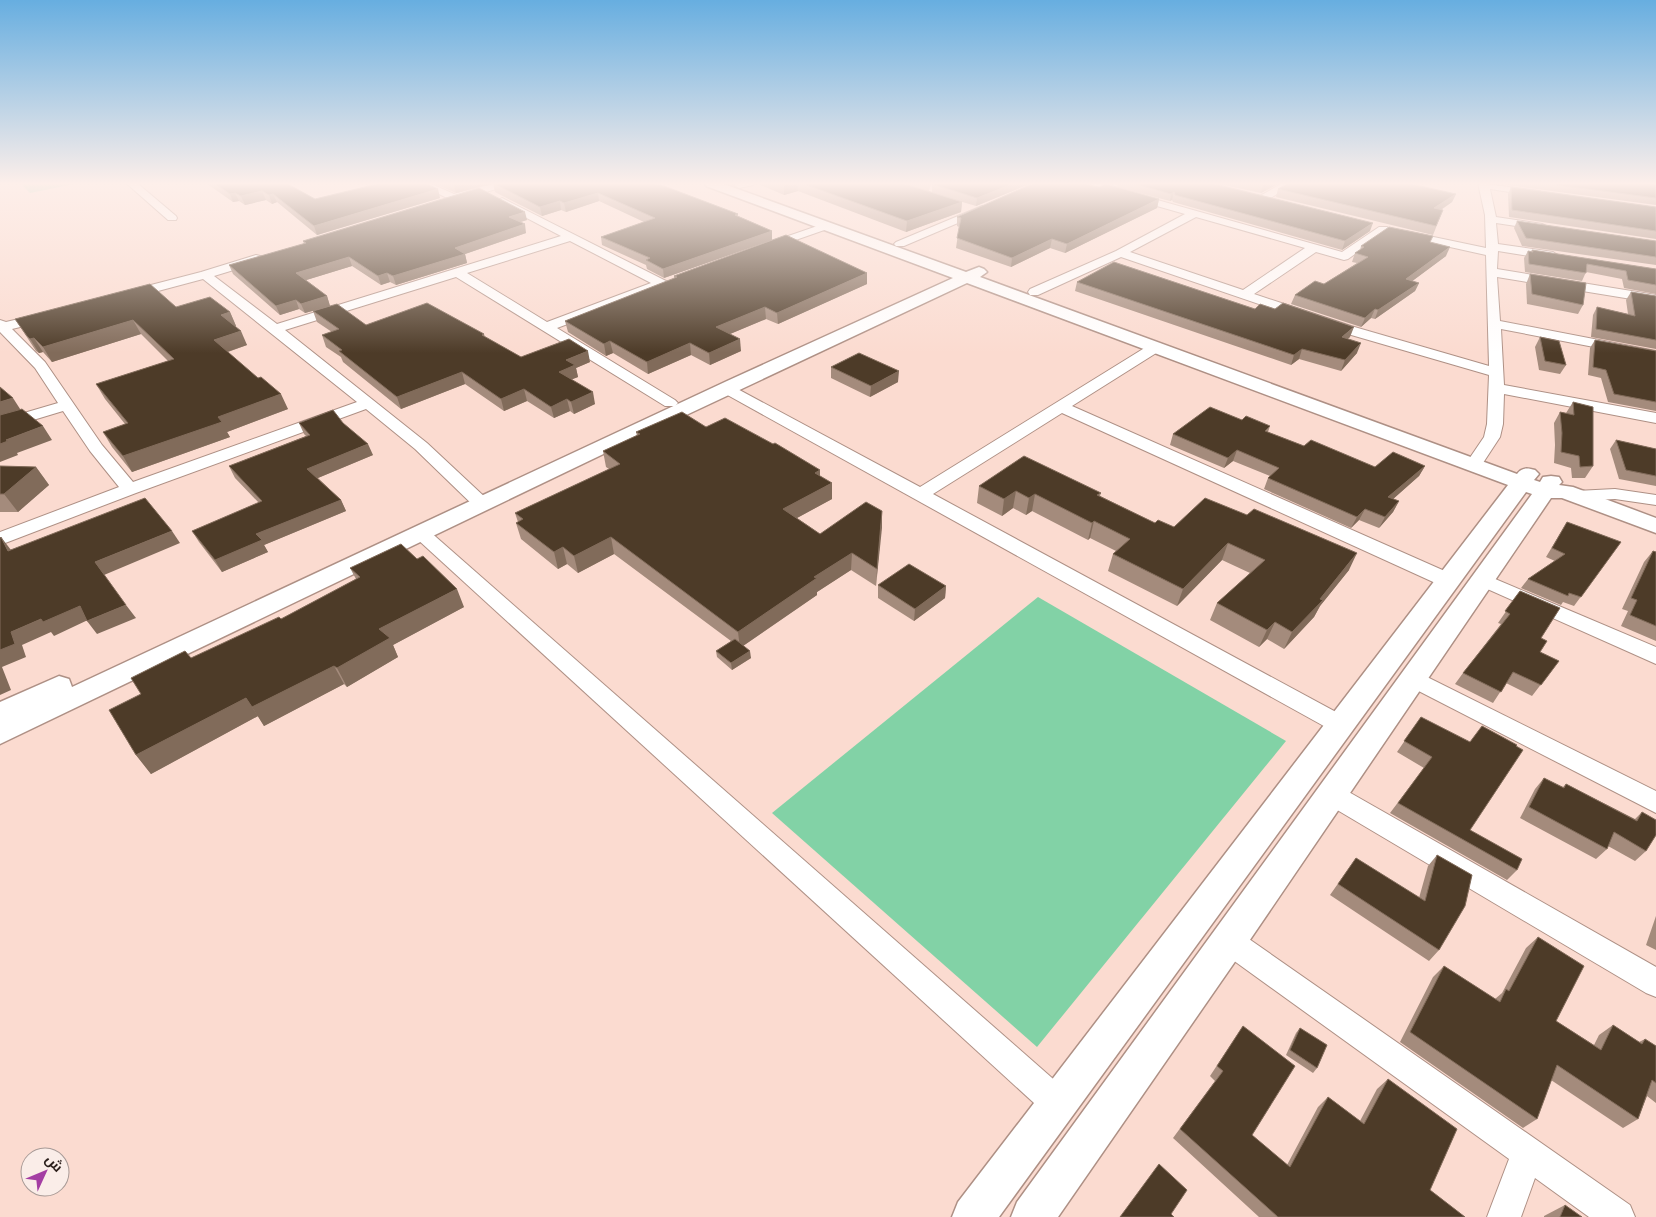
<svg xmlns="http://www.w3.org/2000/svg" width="1656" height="1217" font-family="Poppins,Cairo,sans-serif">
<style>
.green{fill:#82d2a6}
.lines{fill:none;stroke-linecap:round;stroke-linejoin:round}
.minor-casing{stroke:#ae9085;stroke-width:2}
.tertiary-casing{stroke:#ae9085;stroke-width:3}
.minor{fill:#fff;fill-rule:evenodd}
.tertiary{fill:#fff;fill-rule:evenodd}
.wall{fill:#a48b7c}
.shaded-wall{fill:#816b5a}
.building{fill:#4d3b28;stroke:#816b5a}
</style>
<rect width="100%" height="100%" fill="#fbdbd0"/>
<g class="green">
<path d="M27,183H79L30,193L21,184Z"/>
<path d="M1038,597L1286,741L1037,1047L772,813Z"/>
</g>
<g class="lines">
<defs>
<g id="minor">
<path d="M126,183H137L176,216L177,218L176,220H168Z"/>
<path d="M417,183H429L454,194L497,183H512L511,185L453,201Z"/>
<path d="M737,183H754L753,185L739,188L734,185Z"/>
<path d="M1082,183H1097L1342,252L1379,227H1387L1389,229L1387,231L1348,259L1344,260L1316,252L1254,294L1351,326L1489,366L1486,255L1405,237L1399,234L1405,231L1486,248L1485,215L1478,183L1540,191L1541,193L1536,196L1490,189L1496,217L1542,224L1548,227L1542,230L1496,223L1498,244L1553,252L1559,256L1553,260L1498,251L1497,269L1656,295V303L1497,277L1500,321L1656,351V359L1501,329L1504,385L1656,413V423L1504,394L1503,424L1500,437L1479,469H1467L1465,465L1484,437L1487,424L1489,375L1341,332L1121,257L1038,295H1030L1028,292L1030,289L1116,251L1185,214L1083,185ZM1196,217L1305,248L1243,290L1130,252Z"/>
<path d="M1283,183H1294L1266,201H1258L1257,199L1258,197Z"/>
<path d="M502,198L666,281L668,284L666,287L557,328L675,400L678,403L675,406H665L456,277L285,330L427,443L488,500L491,504L488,508L482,509L476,508L415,449L366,409L136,493L0,545V532L119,487L90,451L63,411L0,430V420L58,403L35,368L0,332V320L6,322L44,313L49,314L51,317L49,320L12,329L45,362L102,445L133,482L357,402L203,279L128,299L124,298L122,295L124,292L201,272L256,255L260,256L262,259L260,262L214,276L277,324L561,236L498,203L497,201ZM570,241L651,283L547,322L467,273Z"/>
<path d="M982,206L986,207L987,209L986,211L904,246H896L894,244L896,242Z"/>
<path d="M826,223L830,224L832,226L830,228L770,249L766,250L760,247L762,245Z"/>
<path d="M1156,343L1161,344L1163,347L1161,350L1072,406L1456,576L1459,581L1456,586L1449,587L1442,586L1062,413L933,494L1347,718L1350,724L1347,730L1339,733L1331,730L722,392L720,389L722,386H732L920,487L1151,344Z"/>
<path d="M1615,489L1656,495V505L1615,499L1576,501L1570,500L1567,496L1570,492L1576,491Z"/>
<path d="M422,528L428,530L1068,1092L1073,1103L1068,1114L1057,1119L1046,1114L416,538L413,534L416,530Z"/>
<path d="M1481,573L1656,647V664L1474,583L1471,579L1474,575Z"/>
<path d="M1413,670L1656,791V813L1405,684L1402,678L1405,672Z"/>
<path d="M1331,784L1340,787L1656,967V997L1646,993L1322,801L1319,794L1322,787Z"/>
<path d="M1229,928L1239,932L1630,1205L1635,1217H1589L1535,1178L1521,1217H1487L1509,1159L1219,950L1215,941L1219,932Z"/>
</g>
<path id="tertiary" d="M704,183H721L966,272L979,267L984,269L987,272L980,277L1517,474C1522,467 1528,468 1535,470L1539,474L1534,480L1540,482L1543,477L1551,476L1559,477L1562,482L1559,485L1573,487L1656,518V533L1562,498H1551L1241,953L1058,1217H1011L1017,1202L1532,494L1526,492L999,1217H952L958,1202L1508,485L967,283L618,447L0,744V702L59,676L69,679L72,687L727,381L953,278L706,186Z"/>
</defs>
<use href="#minor" class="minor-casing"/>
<use href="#tertiary" class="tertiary-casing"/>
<use href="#minor" class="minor"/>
<use href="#tertiary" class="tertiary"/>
</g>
<g class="wall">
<path d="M206,183H286L315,199L373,186L372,183H425L440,198L317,235L277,202L272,204L266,200L245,205L239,201L233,202Z"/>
<path d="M433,183H493L456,193Z"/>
<path d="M493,183H652L738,214V216L772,231V240L664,278L647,269L646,265L602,245L601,237L644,222L599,201L566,212L561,210L542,216L495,192Z"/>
<path d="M756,183H931L929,191L932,192V184L1032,183L976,206L952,199L962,202L961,212L906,232L798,191L784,195Z"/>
<path d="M1117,183H1211L1370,231L1342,250L1173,202L1172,200L1170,201L1117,187Z"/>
<path d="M1215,183H1280L1261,193Z"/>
<path d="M1508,183H1656V205L1508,185Z"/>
<path d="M1099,187L1159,199L1157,208L1065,253L1050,248L1011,267L956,248L959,227L957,226V217Z"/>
<path d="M1511,187L1656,207V239L1509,217L1508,194Z"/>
<path d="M1278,189L1456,194L1452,202L1441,210H1443L1433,235L1276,197Z"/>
<path d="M527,220L520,222L526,233L465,254L467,263L396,285L390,282L381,285L352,266L306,280L327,296L330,306L305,313L299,309L280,315L233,274L229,265L304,244L303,241Z"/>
<path d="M1517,221L1656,241V265L1522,246L1514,228Z"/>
<path d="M1430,242L1446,256L1412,281L1419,283L1415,291L1375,319L1371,318L1361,327L1291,304L1295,295L1324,284L1357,263L1352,262L1355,253L1360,250L1361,246Z"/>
<path d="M1532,250L1656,269V294L1624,288L1622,279L1586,272L1582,281L1525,272L1524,258L1528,251L1531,252Z"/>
<path d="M867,273V284L778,324L766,319L730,334L741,351L710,365L691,355L648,374L613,353L606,356L568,332L565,321L674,279V276Z"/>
<path d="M1530,274L1583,305L1578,314L1527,304L1526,284Z"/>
<path d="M1077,282L1255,309L1350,337L1347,339L1357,353L1341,371L1299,359L1291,365L1075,291Z"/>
<path d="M1631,292L1656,296V349L1591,337L1593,315L1597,307L1628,314L1626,300Z"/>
<path d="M176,307L230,312L236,326H235L247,345L228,352L288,409L227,432L230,437L132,472L112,447L103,432L125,424L105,399L96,384L168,361L141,334L52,362L43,352L39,353L36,351L15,319Z"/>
<path d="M313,311L366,325L484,334L485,337L521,357L590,362L576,368L578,377L571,379L595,404L574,414L570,411L554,418L527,401L504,411L465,384L401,409L343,362L341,357L326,347L322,335L332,332L317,322Z"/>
<path d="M1540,337L1566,365L1560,374L1539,370L1535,347Z"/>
<path d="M1595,340L1656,351V411L1608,402L1601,378L1588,375L1590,348Z"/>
<path d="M831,367L898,382L870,397L831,378Z"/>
<path d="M1573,402L1593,466L1585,478H1572L1571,468L1554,463L1555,445L1554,423L1560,412L1566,413Z"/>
<path d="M1242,420L1270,426L1268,432L1304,446L1375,467L1425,466L1419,476L1393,499L1399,501L1393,512L1379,528L1359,520L1351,528L1264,489L1268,478L1270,476L1233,461L1224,468L1170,445L1173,434Z"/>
<path d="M299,423L373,455L318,478L341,500L346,511L264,545L268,552L222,572L199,542L192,531L259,503L235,478L229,466L306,436L304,434Z"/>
<path d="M706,427L820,470V477L832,499L797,518L820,534L882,511L876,586L851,570L817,592V595L743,646L751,658L732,670L717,657L716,651L731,641L614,554L578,573L567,564L558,569L521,539L516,523L518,522L515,513L609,469L606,467L603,451L637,436L636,432Z"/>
<path d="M1616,440L1656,449V486L1619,479L1610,449Z"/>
<path d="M0,466L36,467L49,485L18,512H0Z"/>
<path d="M979,486L1101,493L1100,496L1155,523L1174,527L1349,570L1320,606L1314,617L1284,649L1267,639L1259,647L1210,620L1217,603L1250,573L1222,560L1177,606L1108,571L1113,554L1116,551L1090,538L1088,540L1032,511L1026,515L1013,508L1002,516L977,503Z"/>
<path d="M1567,522L1621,542L1574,606L1563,602L1561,605L1521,588L1528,579L1555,561L1546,557Z"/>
<path d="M1653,551L1656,552V641L1621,626L1628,611L1622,609L1644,562Z"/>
<path d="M350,568L464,607L393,645L398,657L347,687L344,684L264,726L258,716L151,774L136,755L141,694L191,658L281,619L356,579Z"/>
<path d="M878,585L946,586L945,598L914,621L878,598Z"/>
<path d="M1520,591L1541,638L1540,652L1559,661L1532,696L1506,683L1493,703L1455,684L1463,673L1501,624L1498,623Z"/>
<path d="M1421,717L1470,830L1517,870L1507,880L1390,813L1424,768L1397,752Z"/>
<path d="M1544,778L1563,787L1566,784L1635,819L1642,812L1646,851L1635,861L1608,846L1607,849L1596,859L1520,818L1535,789Z"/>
<path d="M1437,855L1439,950L1429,961L1330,895L1356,858L1419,898L1428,866Z"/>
<path d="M1656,916V950L1646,945Z"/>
<path d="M1538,937L1556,1021L1594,1045L1599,1035L1613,1025L1639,1042L1645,1039L1656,1046V1103L1647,1096L1638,1119L1623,1128L1551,1080L1537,1119L1523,1128L1400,1042L1433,977L1444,966L1495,999L1502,993L1526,948Z"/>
<path d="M1243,1026L1252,1135L1287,1165L1318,1107L1328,1097L1360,1121L1377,1089L1388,1079L1430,1190L1465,1217H1259L1173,1138L1215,1081L1210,1076Z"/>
<path d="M1300,1028L1317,1068L1313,1073L1286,1055L1296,1033Z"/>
<path d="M1565,1205L1560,1217H1544V1216Z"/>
</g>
<g class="shaded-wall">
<path d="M462,183H493L456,193L454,185Z"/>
<path d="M793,183H797L798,191L784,195V185Z"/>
<path d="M1015,183H1032L976,206L977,198Z"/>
<path d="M1268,183H1280L1261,193L1263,185Z"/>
<path d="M438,189L440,198L317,235L314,226Z"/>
<path d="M262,191L266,200L245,205L241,196Z"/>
<path d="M1174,192L1172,200L1170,201L1171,194Z"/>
<path d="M235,193L239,201L233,202L230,194Z"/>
<path d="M598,193L599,201L566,212L564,203Z"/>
<path d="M273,194L277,202L272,204L269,195Z"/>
<path d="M1456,194L1452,202L1431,216L1434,208Z"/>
<path d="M1159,199L1157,208L1065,253L1067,244Z"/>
<path d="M560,201L561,210L542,216L540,207Z"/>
<path d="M962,202L961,212L906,232L907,221Z"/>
<path d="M525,212L527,220L511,225L509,217Z"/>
<path d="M1373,223L1370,231L1342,250L1345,241Z"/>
<path d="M525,224L526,233L465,254L467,263L396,285L393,276L455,248Z"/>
<path d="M772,231V240L664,278L663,269Z"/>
<path d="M1052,239L1050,248L1011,267L1012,258Z"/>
<path d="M1450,247L1446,256L1403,288L1406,279Z"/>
<path d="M349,257L352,266L300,282L296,273Z"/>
<path d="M387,273L390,282L381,285L378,276Z"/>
<path d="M867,273V284L778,324L777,313Z"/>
<path d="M1419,283L1415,291L1375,319L1378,310Z"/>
<path d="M327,296L330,306L305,313L301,304Z"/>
<path d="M296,300L299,309L280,315L276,306Z"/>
<path d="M765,307L766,319L718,339L716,327Z"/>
<path d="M1375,309L1371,318L1361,327L1365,318Z"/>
<path d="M230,312L236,326L228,329L221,315Z"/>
<path d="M133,320L141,334L52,362L43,347Z"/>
<path d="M1354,327L1350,337L1338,347L1342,337Z"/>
<path d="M241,331L247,345L221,354L214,340Z"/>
<path d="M34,338L43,352L39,353L30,339Z"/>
<path d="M740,339L741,351L710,365L709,353Z"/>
<path d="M610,341L613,353L606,356L604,344Z"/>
<path d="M690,343L691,355L648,374L647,362Z"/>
<path d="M1361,343L1357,353L1341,371L1345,360Z"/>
<path d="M1302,349L1299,359L1291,365L1294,355Z"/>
<path d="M588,351L590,362L576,368L578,377L561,384L559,372L566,360Z"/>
<path d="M899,371L898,382L870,397L871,386Z"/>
<path d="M462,372L465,384L401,409L397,397Z"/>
<path d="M524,389L527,401L504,411L501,399Z"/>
<path d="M593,392L595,404L574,414L571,402Z"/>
<path d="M281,394L288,409L227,432L230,437L132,472L123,456L218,417Z"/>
<path d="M13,398L22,412L0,418V402Z"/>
<path d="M567,399L570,411L554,418L551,407Z"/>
<path d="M43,426L52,440L17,453L18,455L0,462V444L6,440Z"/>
<path d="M368,444L373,455L313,480L307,469Z"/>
<path d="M1237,450L1233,461L1224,468L1228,458Z"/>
<path d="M1425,466L1419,476L1383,508L1388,497Z"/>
<path d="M36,467L49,485L18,512L4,494Z"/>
<path d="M820,470V486L815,473Z"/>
<path d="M832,483V499L784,525L783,509Z"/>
<path d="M1016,491L1013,508L1002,516L1004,499Z"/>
<path d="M1035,494L1032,511L1026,515L1029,498Z"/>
<path d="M341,500L346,511L264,545L268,552L222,572L215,560L256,534Z"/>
<path d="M1399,501L1393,512L1379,528L1385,517Z"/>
<path d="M1365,509L1359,520L1351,528L1357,517Z"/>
<path d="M882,511V528L876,586L877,569Z"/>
<path d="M1094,521L1090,538L1088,540L1092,523Z"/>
<path d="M172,531L180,543L104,575L95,562Z"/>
<path d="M1,537L11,550L8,551Z"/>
<path d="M611,537L614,554L578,573L574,556Z"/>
<path d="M1228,543L1222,560L1177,606L1183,589Z"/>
<path d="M563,547L567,564L558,569L554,552Z"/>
<path d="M852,553L851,570L817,592V595L740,648L738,632L814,577Z"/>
<path d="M1357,553L1349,570L1320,606L1314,617L1284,649L1292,632L1320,599Z"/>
<path d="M946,586L945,598L914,621L915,609Z"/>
<path d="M457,589L464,607L393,645L398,657L347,687L337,668L379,629Z"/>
<path d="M126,605L136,618L97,634L87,621Z"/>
<path d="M80,606L90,619L54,636L51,632L22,645L26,657L2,667L11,690L0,695V650L11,632L41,619Z"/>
<path d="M1275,622L1267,639L1259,647L1267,630Z"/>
<path d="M750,651L751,658L732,670L731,663Z"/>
<path d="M334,666L344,684L264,726L252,707Z"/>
<path d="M246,698L258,716L151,774L136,755Z"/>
</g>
<g class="building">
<path d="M214,183H286L315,199L377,184L374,183H425L438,189L314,226L273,194L269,195L262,191L241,196L235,193L230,194Z"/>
<path d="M449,183H462L454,185Z"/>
<path d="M493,183H652L664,186L738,214L735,215L772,231L663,269L646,260L650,258L601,237L655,218L598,193L564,203L560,201L540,207Z"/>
<path d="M778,183H793L784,185Z"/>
<path d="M801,183H902L962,202L907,221Z"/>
<path d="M937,183H1015L977,198L932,184Z"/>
<path d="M1034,183H1081L1099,187L1106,184L1159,199L1067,244L1052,239L1012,258L957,238L961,218L957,217Z"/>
<path d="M1132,183H1211L1373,223L1345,241L1175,195L1174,192L1171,194Z"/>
<path d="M1251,183H1268L1263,185Z"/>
<path d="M1289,183H1407L1456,194L1434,208L1443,210L1436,226L1278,189Z"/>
<path d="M1541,183H1656V198Z"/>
<path d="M1511,187L1656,207V231L1512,210Z"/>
<path d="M479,188L525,212L509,217L525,224L455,248L465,254L393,276L387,273L378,276L349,257L296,273L327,296L301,304L296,300L276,306L229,265L306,243L303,241Z"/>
<path d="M1517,221L1656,241V257L1526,238Z"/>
<path d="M1389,227L1433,236L1430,242L1450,247L1406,279L1419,283L1378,310L1375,309L1365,318L1295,295L1315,281L1324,284L1368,257L1355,253L1364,247L1361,246Z"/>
<path d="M786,235L867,273L777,313L765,307L716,327L740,339L709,353L690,343L647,362L610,341L604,344L565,321L677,277L674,276Z"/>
<path d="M1532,250L1656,269V285L1628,280L1626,271L1587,264L1586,273L1529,264L1528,251L1533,252Z"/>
<path d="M1114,262L1255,309L1260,304L1275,309L1283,303L1354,327L1342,337L1361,343L1345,360L1302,349L1294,355L1077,282Z"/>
<path d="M1530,274L1586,283L1583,305L1532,294Z"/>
<path d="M150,284L176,307L210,297L230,312L221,315L241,331L214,340L258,378L261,377L281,394L218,417L222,422L123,456L103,432L128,423L96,384L174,359L133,320L43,347L34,338L30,339L27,336L15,319Z"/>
<path d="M1631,292L1656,296V340L1596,329L1597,307L1635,316Z"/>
<path d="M427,303L484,334L482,335L521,357L569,339L588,351L566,360L575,365L559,372L593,392L571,402L567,399L551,407L524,389L501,399L462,372L397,397L339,351L342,350L322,335L339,329L313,311L337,304L366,325Z"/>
<path d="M1540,337L1559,341L1566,365L1545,361Z"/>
<path d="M1595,340L1656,351V402L1614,394L1606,370L1593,367Z"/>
<path d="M859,353L899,371L871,386L831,367Z"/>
<path d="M0,387L13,398L0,402Z"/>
<path d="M1573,402L1593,407V466L1580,467L1579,456L1561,452L1562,433L1560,412L1574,415Z"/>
<path d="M1210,407L1242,420L1246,416L1270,426L1265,431L1304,446L1311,440L1375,467L1393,452L1425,466L1388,497L1399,501L1385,517L1365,509L1357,517L1268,478L1279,468L1237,450L1228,458L1173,434Z"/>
<path d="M22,409L43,426L6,440L8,441L0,444V415Z"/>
<path d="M333,410L343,423L368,444L307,469L341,500L256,534L262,540L215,560L192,531L262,501L229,466L310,435L299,423Z"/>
<path d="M682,412L706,427L725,418L773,444L775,443L820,470L815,473L832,483L783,509L820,534L866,502L882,511L877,569L852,553L814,577L817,578L738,632L611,537L574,556L563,547L554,552L516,523L523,519L515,513L620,464L603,451L640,434L636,432Z"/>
<path d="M1616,440L1656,449V476L1626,470Z"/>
<path d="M1024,456L1101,493L1097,495L1155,523L1158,520L1174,527L1205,498L1247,515L1254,509L1357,553L1320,599L1323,600L1292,632L1275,622L1267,630L1217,603L1265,560L1228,543L1183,589L1113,554L1130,539L1094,521L1092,523L1035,494L1029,498L1016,491L1004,499L979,486Z"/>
<path d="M0,466L36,467L4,494H0Z"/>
<path d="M145,498L172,531L95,562L126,605L87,621L80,606L43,622L41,619L11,632L15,644L0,650V538L1,537L8,551Z"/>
<path d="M1567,522L1621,542L1581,597L1569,593L1568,596L1528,579L1565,554L1552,548Z"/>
<path d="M401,544L417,559L423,556L457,589L379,629L390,638L337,668L334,666L252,707L246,698L136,755L109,710L141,694L131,678L185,651L191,658L279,617L281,619L360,577L350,568Z"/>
<path d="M1653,551L1656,552V626L1630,615L1637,600L1631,598Z"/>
<path d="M909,564L946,586L915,609L878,585Z"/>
<path d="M1520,591L1560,608L1541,638L1547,641L1540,652L1559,661L1541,685L1513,672L1501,692L1463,673L1510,614L1505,611Z"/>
<path d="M735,639L750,651L731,663L716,651Z"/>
<path d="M1421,717L1470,742L1482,726L1517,745L1516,746L1523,750L1470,830L1522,859L1517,870L1398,803L1432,757L1404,741Z"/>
<path d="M1544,778L1564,788L1566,784L1637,821L1642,812L1656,820V835L1646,851L1614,832L1607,849L1529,807Z"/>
<path d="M1437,855L1472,875L1465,906L1439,950L1338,884L1356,858L1425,901Z"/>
<path d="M1538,937L1584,966L1556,1021L1601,1050L1613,1025L1642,1044L1645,1039L1656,1046V1083L1652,1080L1638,1119L1557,1065L1537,1119L1410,1032L1444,966L1500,1002L1506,989L1509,991Z"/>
<path d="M1243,1026L1295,1066L1252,1135L1290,1167L1328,1097L1364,1124L1388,1079L1457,1129L1430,1190L1465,1217H1278L1180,1129L1223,1071L1217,1066Z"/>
<path d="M1300,1028L1327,1045L1317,1068L1290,1050Z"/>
<path d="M1159,1164L1187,1190L1171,1214L1174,1217H1120Z"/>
<path d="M1565,1205L1582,1217H1560Z"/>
</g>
<linearGradient id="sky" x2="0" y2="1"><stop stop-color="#67aee0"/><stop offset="0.52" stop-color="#fdefea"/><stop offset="1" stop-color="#fdefea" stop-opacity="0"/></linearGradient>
<rect width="1656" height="353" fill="url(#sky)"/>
<g transform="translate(45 1172) rotate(46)"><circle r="24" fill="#faede8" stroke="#a79a96"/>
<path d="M0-4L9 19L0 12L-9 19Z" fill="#a43ea3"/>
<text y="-8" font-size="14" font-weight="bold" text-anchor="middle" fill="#2a1e1a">ش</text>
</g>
</svg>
